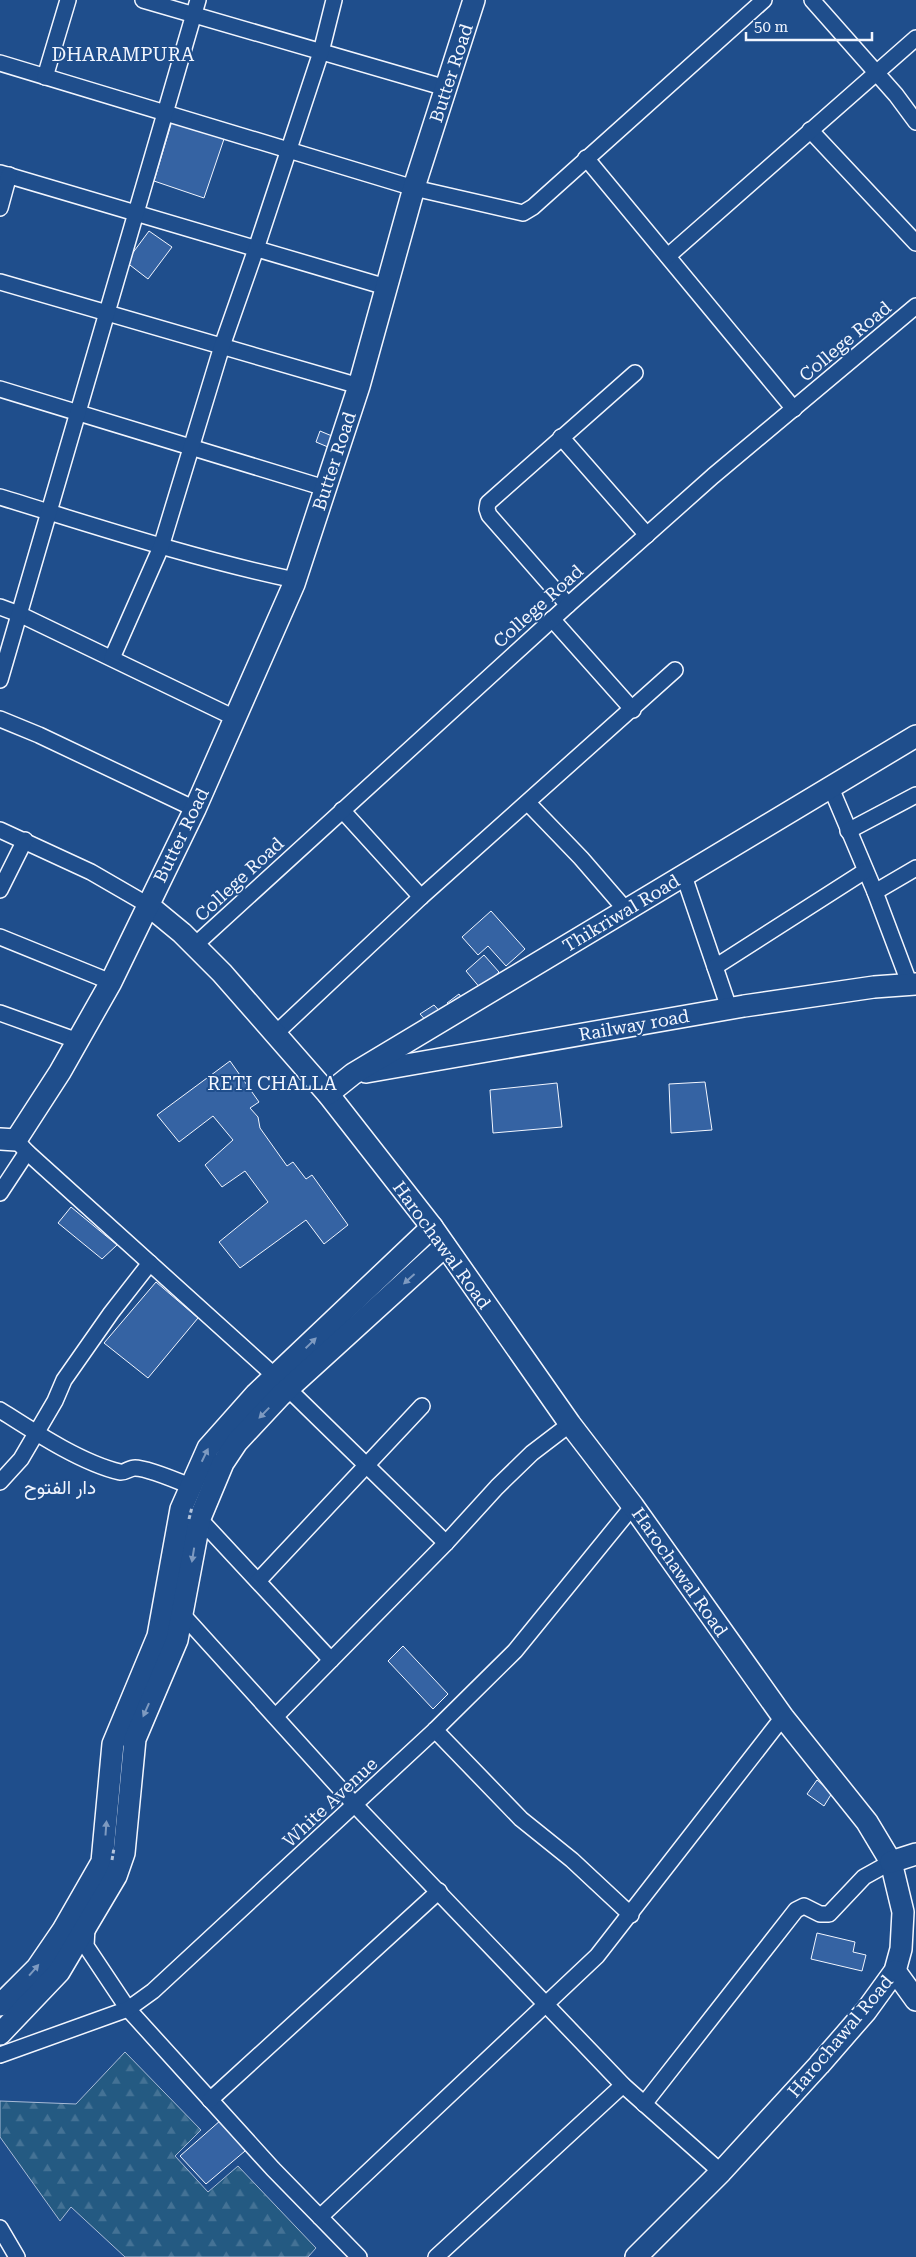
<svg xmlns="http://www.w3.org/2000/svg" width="916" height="2257" font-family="'Roboto Serif',Vazirmatn,serif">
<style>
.forest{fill:url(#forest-firs);stroke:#a8bbd7}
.building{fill:#3563a3;stroke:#f2f6ff}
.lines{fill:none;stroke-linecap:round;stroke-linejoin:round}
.street-casing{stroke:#f2f6ff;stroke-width:18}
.secondary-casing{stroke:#f2f6ff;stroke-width:24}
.street{stroke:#1f4e8c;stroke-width:15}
.secondary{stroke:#1f4e8c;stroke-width:21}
.path-bridge{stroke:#b3c4dc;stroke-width:3;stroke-dasharray:4 2.5;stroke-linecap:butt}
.oneway{fill:#7e9ac0}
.labels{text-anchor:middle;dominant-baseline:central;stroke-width:4;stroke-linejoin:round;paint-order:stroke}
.street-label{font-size:18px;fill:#f2f6ff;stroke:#1f4e8c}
.neighbourhood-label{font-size:19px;fill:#f2f6ff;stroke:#1f4e8c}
</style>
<defs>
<pattern id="forest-firs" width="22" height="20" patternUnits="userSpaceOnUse" patternTransform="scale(1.25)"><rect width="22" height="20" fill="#245a82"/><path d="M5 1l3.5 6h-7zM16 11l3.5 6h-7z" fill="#447295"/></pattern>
</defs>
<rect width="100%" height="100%" fill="#1f4e8c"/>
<path class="forest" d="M125,2052L201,2130L175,2156L208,2192L238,2166L316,2248L308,2257H125L71,2207L60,2221L0,2137V2101L76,2104Z"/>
<g class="building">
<path d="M172,121L225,136L204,198L154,181Z"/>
<path d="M149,231L172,247L148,279L126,262Z"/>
<path d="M320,431L332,436L328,447L316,442Z"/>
<path d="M491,911L525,949L506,966L488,946L478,955L462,937Z"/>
<path d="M484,955L499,972L481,989L466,971Z"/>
<path d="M459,994L465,1003L454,1011L447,1003Z"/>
<path d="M434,1005L444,1016L430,1025L420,1014Z"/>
<path d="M230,1061L259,1102L250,1108L258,1117L260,1128L287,1166L293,1162L306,1179L312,1175L348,1225L324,1244L306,1220L240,1268L219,1242L268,1202L245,1171L222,1187L205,1165L233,1140L213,1116L179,1142L157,1115Z"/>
<path d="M705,1082L712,1130L671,1133L669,1084Z"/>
<path d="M557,1083L562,1127L493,1133L490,1090Z"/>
<path d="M71,1207L117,1245L102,1259L58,1223Z"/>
<path d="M156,1282L198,1318L148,1378L104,1343Z"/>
<path d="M403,1646L448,1694L433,1709L388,1661Z"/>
<path d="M817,1780L832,1793L824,1806L807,1794Z"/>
<path d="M817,1933L855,1942L853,1952L866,1955L862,1971L811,1959Z"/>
<path d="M221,2120L245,2151L206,2184L180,2156Z"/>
</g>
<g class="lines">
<defs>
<g id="street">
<path d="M143,0L446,88"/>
<path d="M812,0L896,95L916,122"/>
<path d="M0,63L414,188L523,213L533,207L764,0"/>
<path d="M45,77L68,0"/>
<path d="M810,130L916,243"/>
<path d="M586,158L794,409"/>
<path d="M0,173L386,287"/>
<path d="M0,208L9,175"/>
<path d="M668,256L916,38"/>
<path d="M0,282L359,386"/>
<path d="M0,389L325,488"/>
<path d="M561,437L647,535"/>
<path d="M0,497C98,527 195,559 295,580"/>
<path d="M568,605L489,515L487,509L488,503L635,373"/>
<path d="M0,607L19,614L235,718"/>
<path d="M552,619L633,710"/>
<path d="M112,658L161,547L222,346L256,249L321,52L334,0"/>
<path d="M0,680L198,0"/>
<path d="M0,719L39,735L195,809"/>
<path d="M831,788L875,892L910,985"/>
<path d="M528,803L581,858L626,910"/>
<path d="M342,810L421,897"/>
<path d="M0,830L91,872L148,905"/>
<path d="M848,831L916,795"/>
<path d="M684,876L729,1008"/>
<path d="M0,890L25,840"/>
<path d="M875,892L916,868"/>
<path d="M0,937L111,982"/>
<path d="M195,945L568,605L713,476L916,306"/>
<path d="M715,967L865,871"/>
<path d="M0,1013L78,1041"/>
<path d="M275,1034L421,897L675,670"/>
<path d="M16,1140L27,1152L276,1377L446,1543"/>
<path d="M0,1193L27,1152"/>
<path d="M0,1410C33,1431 81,1463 120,1472C125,1473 129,1468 135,1468C147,1468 178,1481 190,1486"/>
<path d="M0,1482L21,1459L55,1401L64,1380L111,1313L150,1263"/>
<path d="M196,1515L331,1660"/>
<path d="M258,1581L422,1406"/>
<path d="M183,1615L354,1804L623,2085L721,2172"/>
<path d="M276,1716L446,1543L497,1487L532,1453L570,1424"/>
<path d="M435,1730L521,1819L572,1860L631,1915"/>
<path d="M87,1927L86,1946L128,2009L273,2169L359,2257"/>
<path d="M0,2055L128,2009L153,1991L435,1730L515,1651L633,1506"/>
<path d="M210,2100L439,1891"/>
<path d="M644,2104L796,1910L804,1906L820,1914H829L864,1877L891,1862"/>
<path d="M320,2217L597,1956L783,1717"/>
<path d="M0,2228L17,2257"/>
<path d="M436,2257L623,2085"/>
</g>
<g id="secondary">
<path d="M148,905L182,933L222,973L328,1094L432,1227L570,1424L633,1506L783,1717L867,1822L891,1862L903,1912L901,1949L895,1971L866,2011L819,2065L721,2172L636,2257"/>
<path d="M366,1072L744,1006L874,987L916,984"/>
<path d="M328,1094L353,1074L916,736"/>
<path d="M0,1139L16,1140L60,1072L111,982L195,809L294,584L359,386L415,184L474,0"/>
<path d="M891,1862L916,1854"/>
<path d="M895,1971L916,2000"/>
<path d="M0,2005L37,1968L63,1930L102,1862L113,1744L158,1636L181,1509L208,1448L256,1394L432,1227"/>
<path d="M0,2034L59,1972L116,1876L124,1853L135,1739L177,1640L200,1518L223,1463L237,1442L280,1396L445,1246"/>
</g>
</defs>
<use href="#street" class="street-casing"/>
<use href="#secondary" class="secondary-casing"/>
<use href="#street" class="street"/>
<use href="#secondary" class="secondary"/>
<g class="path-bridge">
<path d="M189,1519L192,1507"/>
<path d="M112,1860L114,1848"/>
</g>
</g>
<defs><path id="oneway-solid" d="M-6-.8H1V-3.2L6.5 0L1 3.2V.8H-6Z" transform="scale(1.25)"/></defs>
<g class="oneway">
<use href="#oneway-solid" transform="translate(409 1279) rotate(138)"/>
<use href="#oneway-solid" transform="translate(311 1343) rotate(-44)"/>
<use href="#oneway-solid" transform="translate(264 1413) rotate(134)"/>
<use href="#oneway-solid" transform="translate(205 1455) rotate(-64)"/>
<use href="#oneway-solid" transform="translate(193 1555) rotate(99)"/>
<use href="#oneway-solid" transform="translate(146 1710) rotate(114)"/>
<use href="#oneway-solid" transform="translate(106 1828) rotate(-86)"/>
<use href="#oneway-solid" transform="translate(34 1970) rotate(-49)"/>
</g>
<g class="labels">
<g class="street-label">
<text transform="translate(451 73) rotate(-72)">Butter Road</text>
<text transform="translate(845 341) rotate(-40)">College Road</text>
<text transform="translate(334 461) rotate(-72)">Butter Road</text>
<text transform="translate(538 606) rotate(-42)">College Road</text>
<text transform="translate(181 835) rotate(-64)">Butter Road</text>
<text transform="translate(239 879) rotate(-43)">College Road</text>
<text transform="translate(621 913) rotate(-31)">Thikriwal Road</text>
<text transform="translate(634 1025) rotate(-10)">Railway road</text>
<text transform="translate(442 1245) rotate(54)">Harochawal Road</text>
<text transform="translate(680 1572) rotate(55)">Harochawal Road</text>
<text transform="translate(330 1802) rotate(-43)">White Avenue</text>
<text transform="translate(840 2036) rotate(-50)">Harochawal Road</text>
</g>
<g class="neighbourhood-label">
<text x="123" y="54">DHARAMPURA</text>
<text x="272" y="1083">RETI CHALLA</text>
<text x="60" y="1487">دار الفتوح</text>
</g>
</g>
<path d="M746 32v8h126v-8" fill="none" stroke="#f2f6ff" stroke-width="2.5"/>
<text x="754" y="32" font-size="15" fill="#f2f6ff" stroke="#1f4e8c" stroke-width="4" paint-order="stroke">50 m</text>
</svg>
